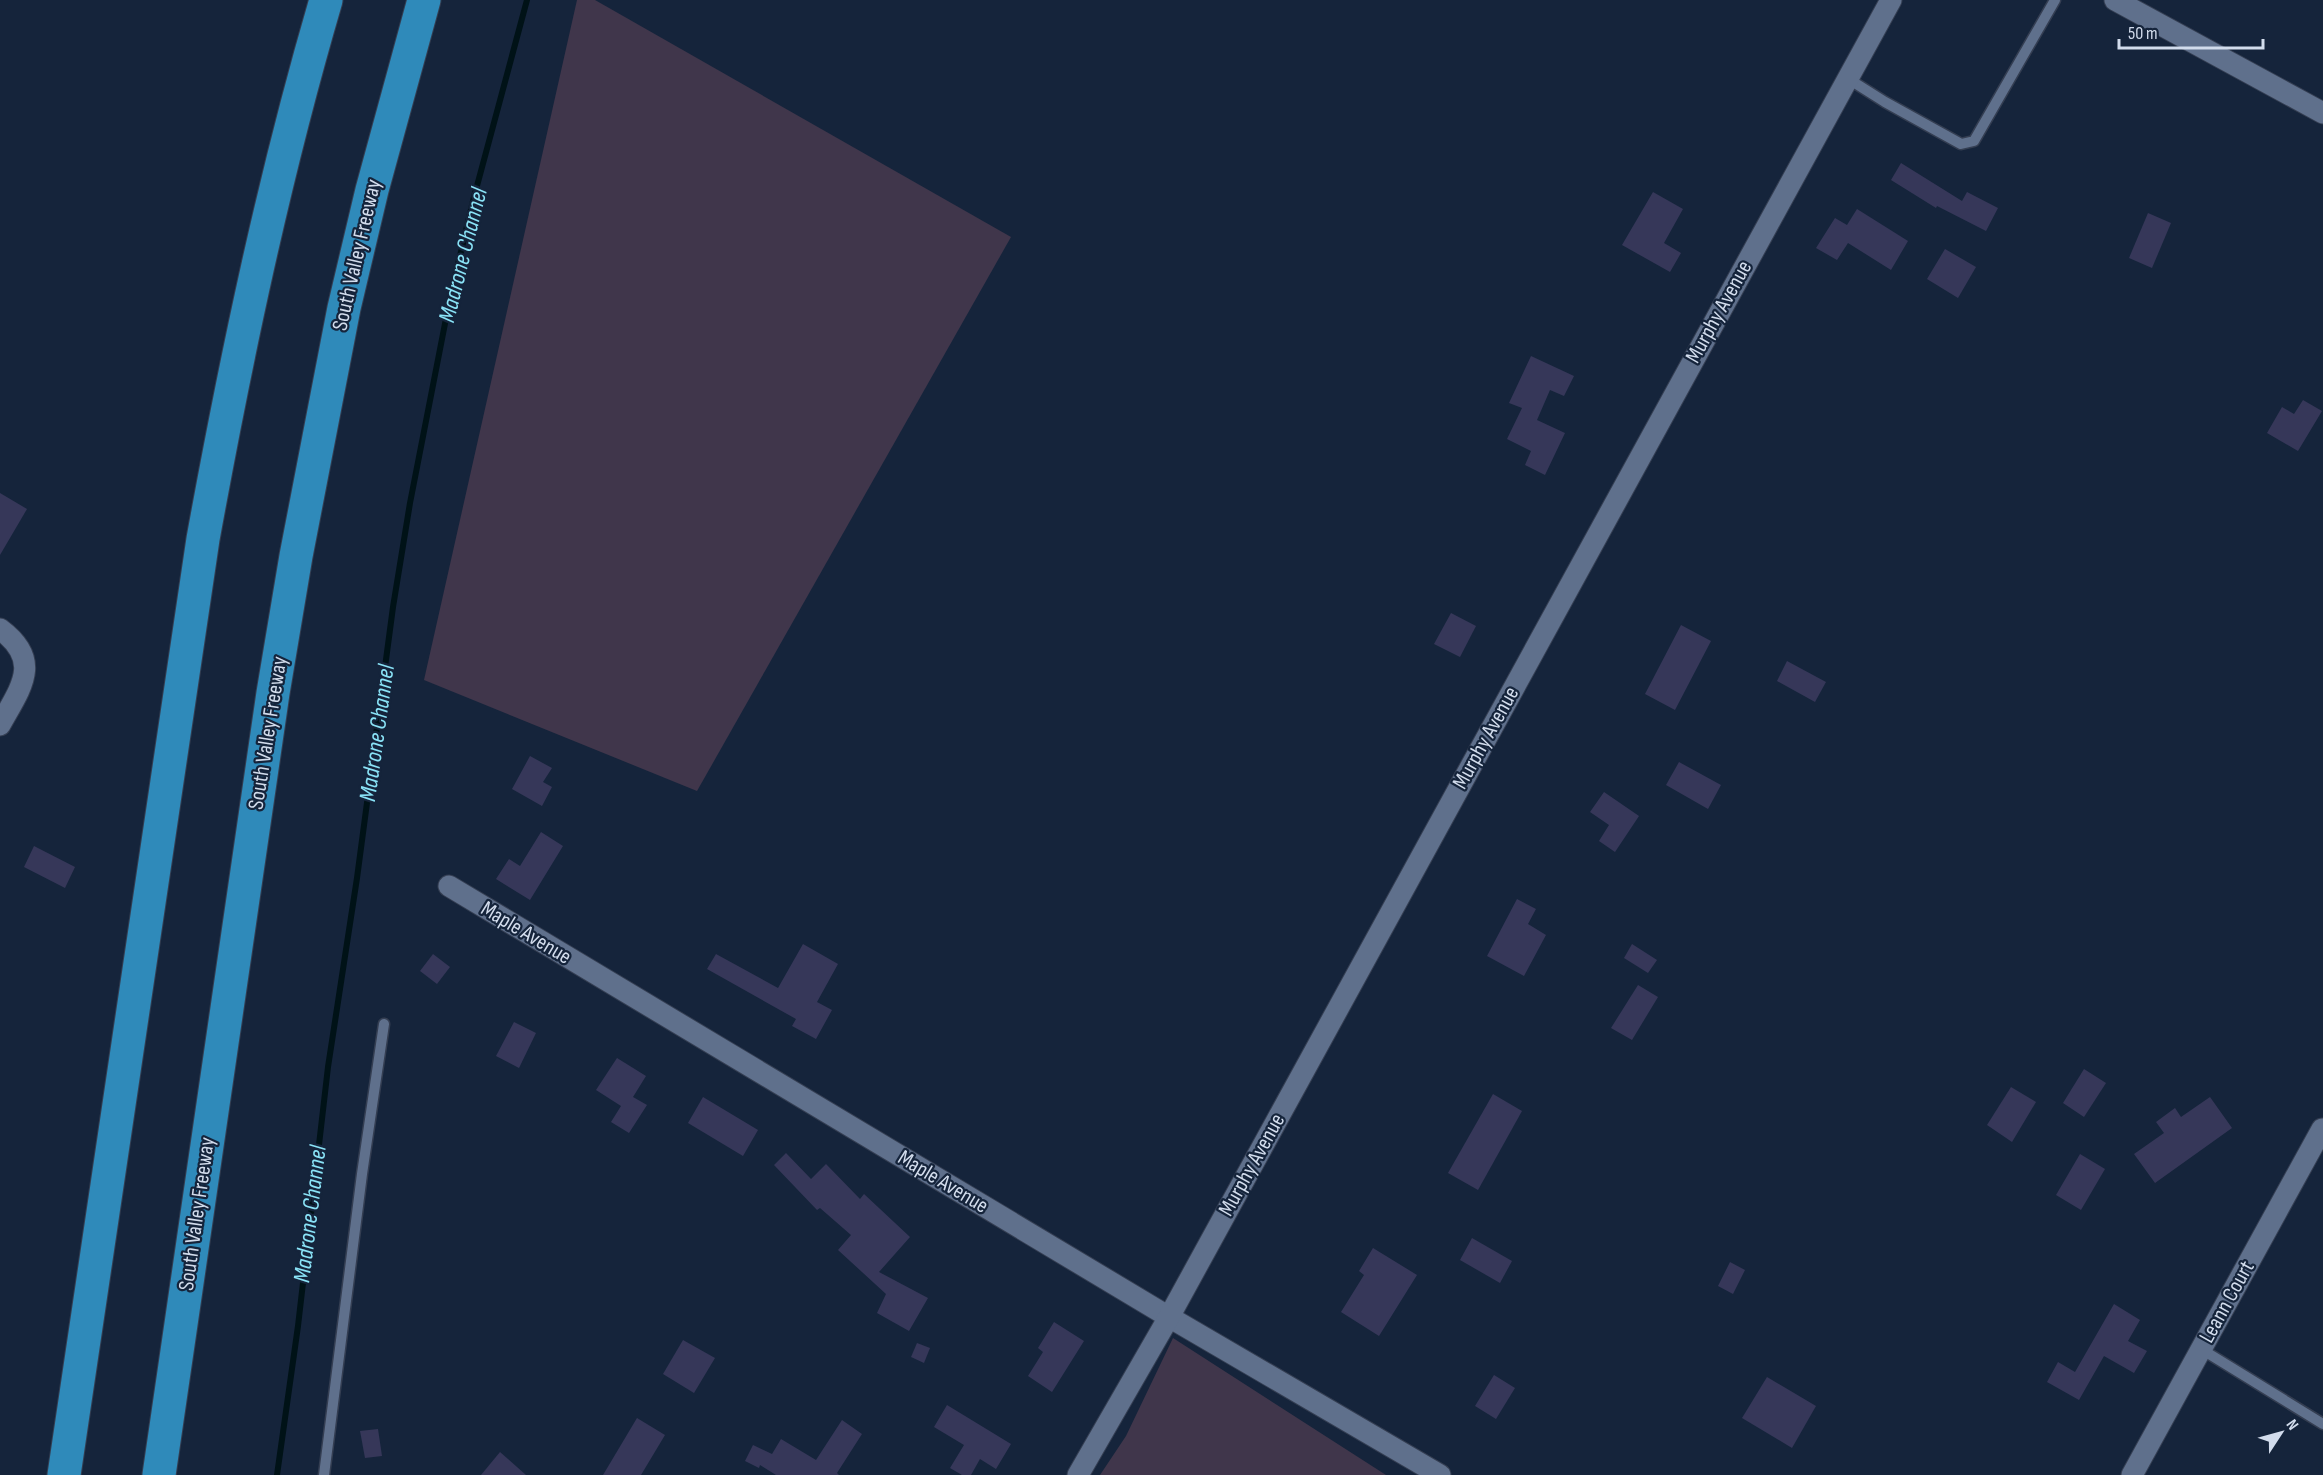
<svg xmlns="http://www.w3.org/2000/svg" width="2323" height="1475" font-family="'Sofia Sans Condensed',sans-serif">
<style>
.green{fill:#40364b}
.lines{fill:none;stroke-linecap:round;stroke-linejoin:round}
.stream{stroke:#001217;stroke-width:6}
.building{fill:#363759}
.lane-casing{stroke:#343e52;stroke-width:13}
.street-casing{stroke:#343e52;stroke-width:23}
.highway-casing{stroke:#343e52;stroke-width:35}
.lane{stroke:#5f708c;stroke-width:10}
.street{stroke:#5f708c;stroke-width:21}
.highway{stroke:#2f8aba;stroke-width:33}
.labels{text-anchor:middle;dominant-baseline:central;stroke-width:4.5;stroke-linejoin:round;paint-order:stroke}
.street-label{font-size:22px;fill:#d2dcec;stroke:#15243b}
.water-label{font-size:24px;font-style:italic;fill:#8ae3f7;stroke:#15243b}
</style>
<rect width="100%" height="100%" fill="#15243b"/>
<g class="green">
<path d="M577,0H595L1011,237L697,791L424,680Z"/>
<path d="M1173,1338L1386,1475H1100L1126,1436Z"/>
</g>
<g class="lines">
<path class="stream" d="M277,1475L298,1326L328,1067L357,878L393,607L410,503L450,298L474,197L527,0"/>
</g>
<g class="building">
<path d="M1901,163L1962,201L1967,192L1998,208L1986,231L1937,206L1936,208L1891,180Z"/>
<path d="M1653,192L1683,209L1664,243L1681,253L1670,272L1622,245Z"/>
<path d="M1857,209L1908,241L1891,270L1848,243L1837,260L1816,248L1835,218L1847,225Z"/>
<path d="M2148,213L2171,223L2152,268L2129,258Z"/>
<path d="M1945,249L1976,267L1958,298L1927,279Z"/>
<path d="M1531,356L1574,376L1564,396L1550,390L1537,420L1565,433L1545,475L1525,465L1531,451L1507,439L1522,408L1509,403Z"/>
<path d="M2303,400L2322,411L2298,451L2267,433L2282,407L2294,414Z"/>
<path d="M0,493L27,509L0,555Z"/>
<path d="M1451,613L1476,626L1460,657L1434,644Z"/>
<path d="M1681,625L1711,641L1675,710L1645,694Z"/>
<path d="M1787,661L1826,682L1815,702L1777,681Z"/>
<path d="M530,756L552,768L543,782L552,787L542,806L512,789Z"/>
<path d="M1679,762L1721,785L1708,809L1666,785Z"/>
<path d="M1604,792L1639,816L1615,852L1599,841L1609,825L1590,812Z"/>
<path d="M541,832L563,846L530,900L496,879L509,859L520,866Z"/>
<path d="M34,846L75,867L65,888L24,867Z"/>
<path d="M1517,899L1536,909L1528,924L1546,935L1524,976L1487,956Z"/>
<path d="M803,944L838,964L817,1002L832,1010L816,1039L792,1026L796,1019L707,969L716,954L778,988Z"/>
<path d="M1632,944L1657,960L1648,973L1624,958Z"/>
<path d="M433,954L450,967L437,984L420,971Z"/>
<path d="M1638,985L1658,997L1632,1040L1611,1028Z"/>
<path d="M514,1022L536,1033L519,1068L496,1056Z"/>
<path d="M617,1058L646,1076L633,1097L647,1105L629,1133L611,1122L621,1106L596,1090Z"/>
<path d="M2084,1069L2106,1083L2084,1117L2063,1103Z"/>
<path d="M2011,1087L2036,1102L2012,1142L1987,1125Z"/>
<path d="M1493,1094L1522,1111L1478,1190L1448,1173Z"/>
<path d="M703,1097L758,1130L743,1156L688,1123Z"/>
<path d="M2210,1097L2232,1128L2155,1183L2134,1154L2164,1133L2156,1122L2175,1108L2181,1117Z"/>
<path d="M786,1153L811,1179L826,1164L860,1199L864,1194L910,1237L879,1272L928,1298L909,1331L877,1313L886,1294L838,1250L851,1235L820,1208L817,1210L774,1165Z"/>
<path d="M2080,1154L2105,1169L2081,1210L2056,1195Z"/>
<path d="M1472,1238L1512,1261L1500,1283L1460,1260Z"/>
<path d="M1373,1248L1417,1275L1379,1336L1341,1312L1364,1275L1359,1271Z"/>
<path d="M1730,1262L1745,1270L1733,1294L1718,1286Z"/>
<path d="M2114,1304L2140,1320L2128,1341L2147,1351L2134,1373L2104,1356L2079,1400L2047,1382L2058,1362L2075,1372Z"/>
<path d="M1054,1322L1084,1341L1052,1392L1028,1376L1043,1352L1038,1348Z"/>
<path d="M683,1340L715,1358L694,1393L663,1374Z"/>
<path d="M917,1343L930,1348L924,1363L911,1357Z"/>
<path d="M1494,1375L1515,1388L1496,1419L1475,1406Z"/>
<path d="M1767,1377L1816,1406L1792,1448L1742,1418Z"/>
<path d="M947,1405L1011,1444L996,1469L980,1459L971,1475H962L950,1468L964,1445L934,1427Z"/>
<path d="M637,1418L665,1435L641,1475H603Z"/>
<path d="M842,1420L862,1434L837,1473L839,1475H776L760,1465L759,1468L745,1461L753,1445L772,1454L781,1439L816,1460Z"/>
<path d="M378,1429L382,1456L365,1458L360,1431Z"/>
<path d="M500,1452L526,1475H481Z"/>
</g>
<g class="lines">
<defs>
<g id="lane">
<path d="M1847,78L1885,102L1961,144L1974,141L2055,0"/>
<path d="M2201,1349L2323,1424"/>
<path d="M324,1475L362,1174L384,1024"/>
</g>
<g id="street">
<path d="M2115,0L2323,113"/>
<path d="M0,629C43,661 21,687 0,725"/>
<path d="M449,886L1169,1317L1440,1475"/>
<path d="M1078,1475L1169,1317L1891,0"/>
<path d="M2132,1475L2322,1129"/>
</g>
<g id="highway">
<path d="M64,1475L203,539C236,358 274,177 326,0"/>
<path d="M159,1475L273,693L296,556L344,308L372,190L424,0"/>
</g>
</defs>
<use href="#lane" class="lane-casing"/>
<use href="#street" class="street-casing"/>
<use href="#highway" class="highway-casing"/>
<use href="#lane" class="lane"/>
<use href="#street" class="street"/>
<use href="#highway" class="highway"/>
</g>
<g class="labels">
<g class="street-label">
<text transform="translate(357 255) rotate(-77)">South Valley Freeway</text>
<text transform="translate(1719 312) rotate(-61)">Murphy Avenue</text>
<text transform="translate(268 733) rotate(-81)">South Valley Freeway</text>
<text transform="translate(1486 738) rotate(-61)">Murphy Avenue</text>
<text transform="translate(526 933) rotate(31)">Maple Avenue</text>
<text transform="translate(1252 1165) rotate(-61)">Murphy Avenue</text>
<text transform="translate(943 1182) rotate(31)">Maple Avenue</text>
<text transform="translate(197 1214) rotate(-82)">South Valley Freeway</text>
<text transform="translate(2227 1302) rotate(-61)">Leann Court</text>
</g>
<g class="water-label">
<text transform="translate(463 255) rotate(-76)">Madrone Channel</text>
<text transform="translate(377 733) rotate(-82)">Madrone Channel</text>
<text transform="translate(310 1214) rotate(-83)">Madrone Channel</text>
</g>
</g>
<g transform="translate(2281 1433) rotate(54)" stroke="#15243b" stroke-width="4.5" paint-order="stroke">
<path d="M0-4.5L10 22L0 15L-10 22Z" fill="#d2dcec"/>
<text y="-9" font-size="16" font-weight="bold" text-anchor="middle" fill="#d2dcec">N</text>
</g>
<path d="M2119 39v9h144v-9" fill="none" stroke="#d2dcec" stroke-width="3"/>
<text x="2128" y="39" font-size="18" fill="#d2dcec" stroke="#15243b" stroke-width="4.5" paint-order="stroke">50 m</text>
</svg>
